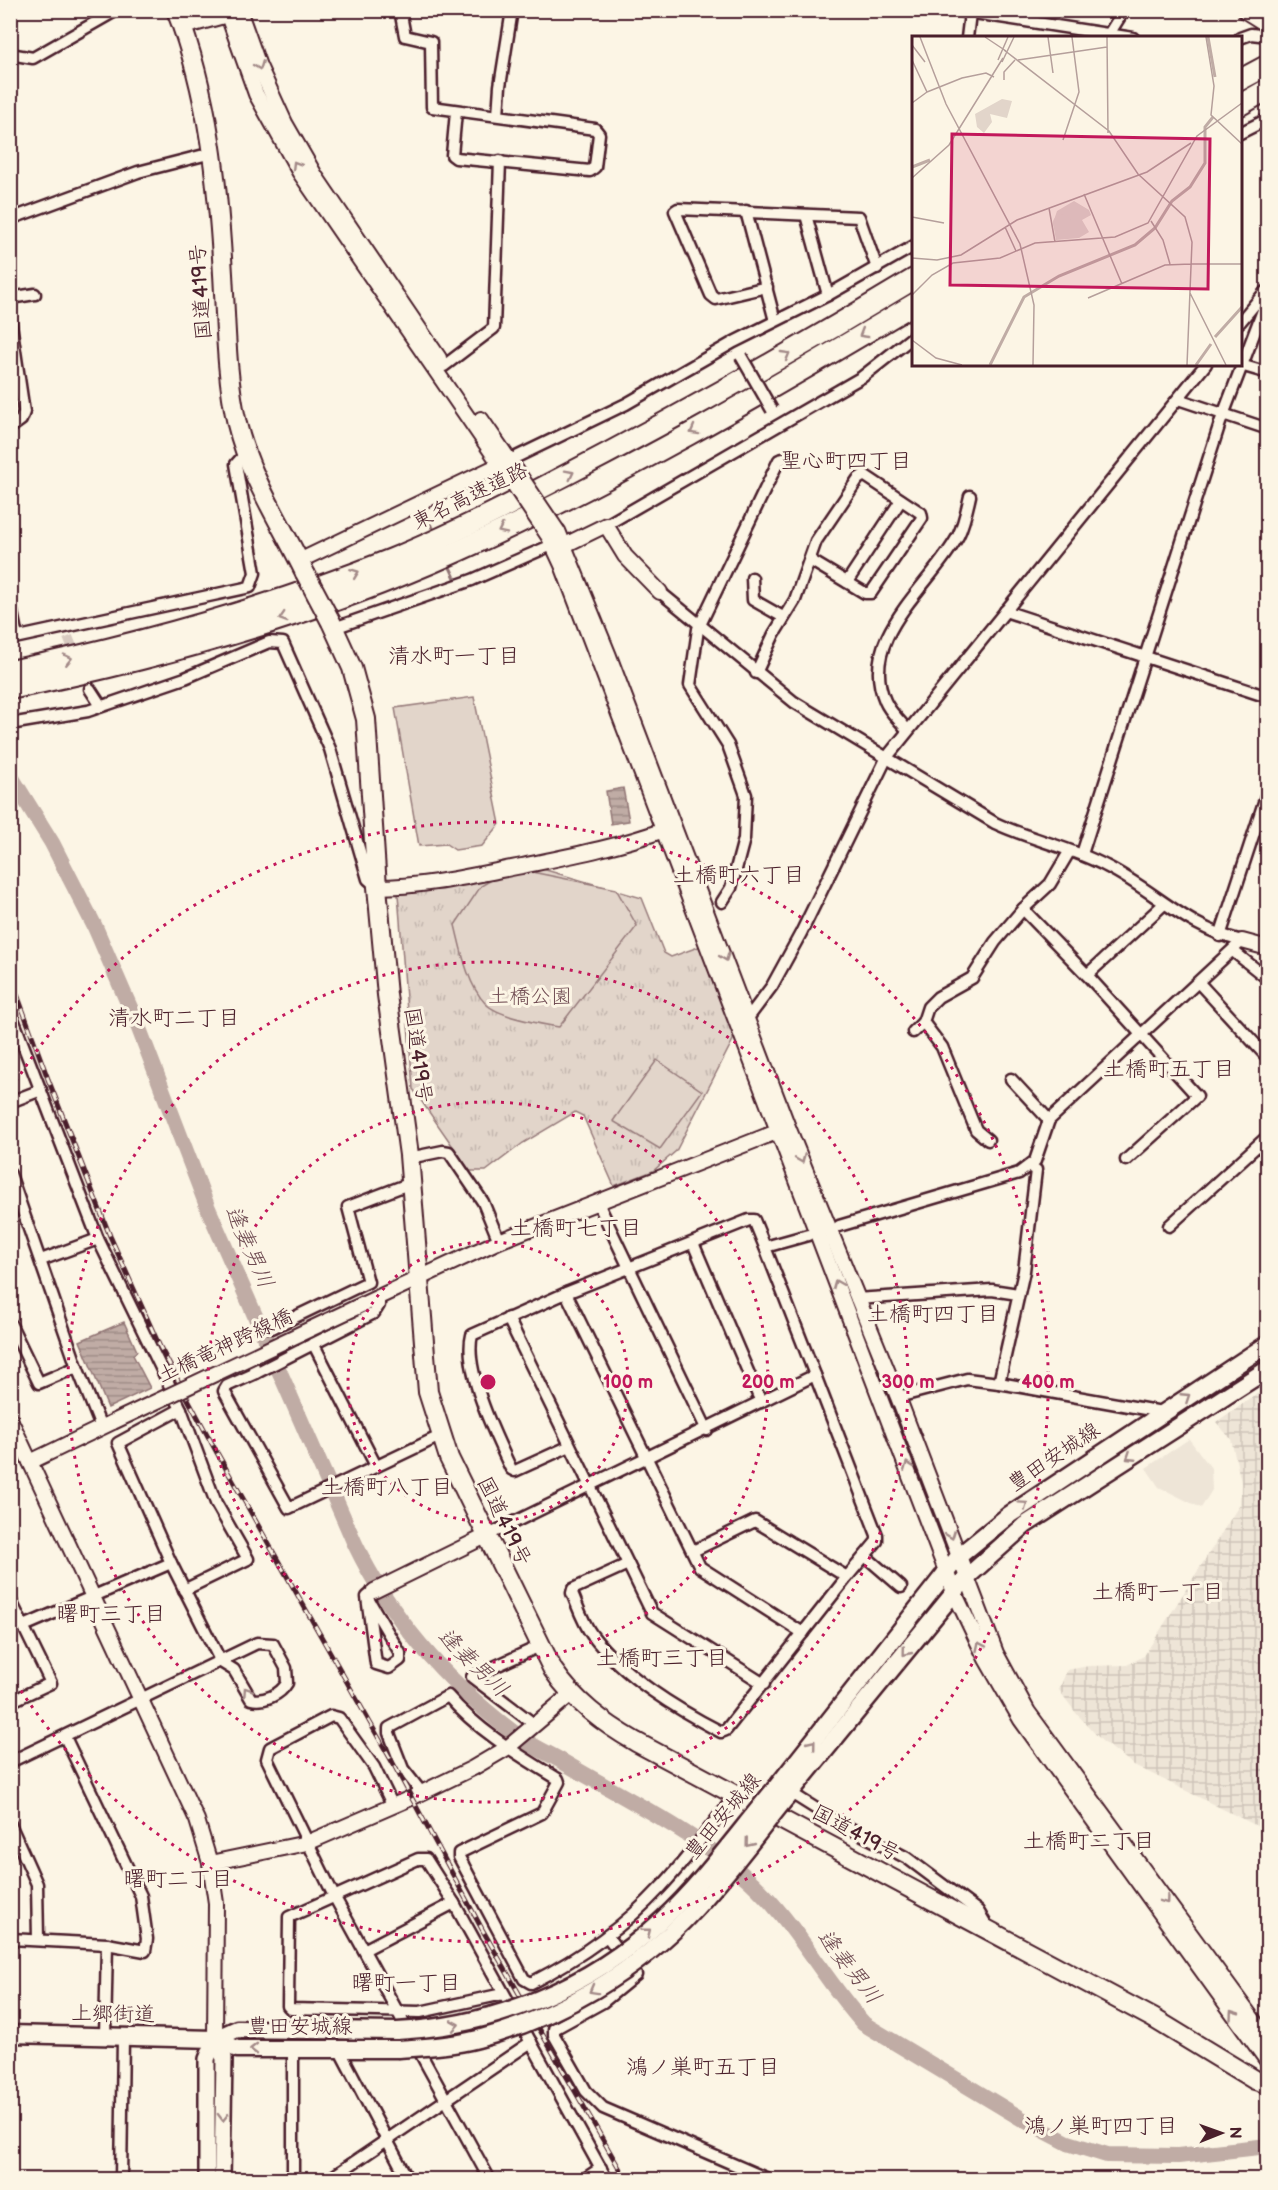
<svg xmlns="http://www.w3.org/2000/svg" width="1278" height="2190" font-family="'Balsamiq Sans','Klee One',sans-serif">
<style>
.built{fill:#eee5d7}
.industrial{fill:url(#industrial-grid)}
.park{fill:url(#park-tufts);stroke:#967a7a;stroke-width:1.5}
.pitch{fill:#e2d5ca;stroke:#967a7a;stroke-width:1.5}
.water{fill:url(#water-rules);stroke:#917474;stroke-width:1.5}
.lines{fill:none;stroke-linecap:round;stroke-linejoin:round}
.stream{stroke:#917474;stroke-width:3}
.river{stroke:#c0aca5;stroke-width:16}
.minor-tunnel{stroke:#d8cac0;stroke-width:10;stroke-dasharray:10 5;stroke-linecap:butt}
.minor-casing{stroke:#4a1f2b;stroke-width:15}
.tertiary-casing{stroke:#4a1f2b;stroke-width:18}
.secondary-casing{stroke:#4a1f2b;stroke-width:20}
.primary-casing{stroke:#4a1f2b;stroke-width:21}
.trunk-casing{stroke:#4a1f2b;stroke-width:22}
.motorway-casing{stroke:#4a1f2b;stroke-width:24}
.minor{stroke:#fcf5e5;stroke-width:10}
.tertiary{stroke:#fcf5e5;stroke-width:14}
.secondary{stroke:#fcf5e5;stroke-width:15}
.primary{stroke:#fcf5e5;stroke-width:16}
.trunk{stroke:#fcf5e5;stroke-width:18}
.motorway{stroke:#fcf5e5;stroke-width:20}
.rail-casing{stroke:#4a1f2b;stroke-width:5}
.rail{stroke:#fcf5e5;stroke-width:3;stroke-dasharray:9;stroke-linecap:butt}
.minor-bridge-casing{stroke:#4a1f2b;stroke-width:15;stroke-linecap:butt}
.tertiary-bridge-casing{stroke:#4a1f2b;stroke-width:18;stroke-linecap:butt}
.primary-bridge-casing{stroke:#4a1f2b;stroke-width:21;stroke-linecap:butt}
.trunk-bridge-casing{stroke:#4a1f2b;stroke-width:22;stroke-linecap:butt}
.minor-bridge{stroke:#fcf5e5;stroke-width:10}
.tertiary-bridge{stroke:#fcf5e5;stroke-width:14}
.primary-bridge{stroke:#fcf5e5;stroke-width:16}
.trunk-bridge{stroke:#fcf5e5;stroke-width:18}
.oneway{stroke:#a38a88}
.ring{fill:none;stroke:#c2185b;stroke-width:3;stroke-dasharray:3 6}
.labels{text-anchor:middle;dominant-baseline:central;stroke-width:6;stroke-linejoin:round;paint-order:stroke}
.street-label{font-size:21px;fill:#4a1f2b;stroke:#fcf5e5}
.park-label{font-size:21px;fill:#704c53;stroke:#fcf5e5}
.neighbourhood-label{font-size:22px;fill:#4a1f2b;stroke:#fcf5e5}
.water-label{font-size:22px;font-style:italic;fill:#6d4950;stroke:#fcf5e5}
.inset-river{fill:none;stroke:#c0aca5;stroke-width:3}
.inset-road{fill:none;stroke:#b59f9b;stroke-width:1.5}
.view{fill:#c2185b;fill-opacity:0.15;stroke:#c2185b;stroke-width:3}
.inset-edge{fill:none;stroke:#4a1f2b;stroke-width:3}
.centre{fill:#c2185b;stroke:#fcf5e5;stroke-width:3}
.ring-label{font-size:18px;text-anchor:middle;font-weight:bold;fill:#c2185b;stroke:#fcf5e5;stroke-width:6;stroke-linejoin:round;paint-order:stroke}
</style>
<defs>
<pattern id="industrial-grid" width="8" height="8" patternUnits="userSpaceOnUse" patternTransform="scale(1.5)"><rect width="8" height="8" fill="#eee5d7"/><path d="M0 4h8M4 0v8" fill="none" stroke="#cec4b9"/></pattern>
<pattern id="park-tufts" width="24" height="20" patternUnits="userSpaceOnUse" patternTransform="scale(1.5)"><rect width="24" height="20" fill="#e2d5ca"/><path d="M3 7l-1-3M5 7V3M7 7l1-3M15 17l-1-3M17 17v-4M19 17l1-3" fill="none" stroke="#c3b6ae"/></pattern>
<pattern id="water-rules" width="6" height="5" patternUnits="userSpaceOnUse" patternTransform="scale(1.5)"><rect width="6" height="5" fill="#c0aca5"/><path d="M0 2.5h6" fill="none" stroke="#9e8b87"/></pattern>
</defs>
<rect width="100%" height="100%" fill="#fcf5e5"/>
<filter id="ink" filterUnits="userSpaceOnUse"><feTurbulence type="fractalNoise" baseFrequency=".0167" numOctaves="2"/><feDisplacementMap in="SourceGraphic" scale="12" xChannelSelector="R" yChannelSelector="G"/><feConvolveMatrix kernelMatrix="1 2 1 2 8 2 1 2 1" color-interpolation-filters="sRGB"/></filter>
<g filter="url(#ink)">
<path class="built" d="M1189,1439L1211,1468L1212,1490L1201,1508L1159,1487L1146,1468Z"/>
<path class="industrial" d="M1267,1387V1831L1134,1765L1102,1741L1076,1713L1059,1690L1067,1670L1089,1666L1127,1665L1144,1656L1240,1504L1241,1482L1231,1439L1216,1422Z"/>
<path class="park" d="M539,868L642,898L664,953L671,957L701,946L734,1026L733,1040L676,1151L653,1171L614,1186L583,1116L575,1112L523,1143L486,1171H470L413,1089L398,894Z"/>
<g class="pitch">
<path d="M474,697L500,824L482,846L455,850L446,844L419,846L395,708Z"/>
<path d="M512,868L616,889L637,926L559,1027C540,1024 498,1017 485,1003C467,984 461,949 455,925L481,886Z"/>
<path d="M657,1060L702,1091L660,1149L613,1121Z"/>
</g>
<g class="water">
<path d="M623,788L629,821L611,824L606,791Z"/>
<path d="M124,1322L137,1351L133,1355L150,1388L108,1408L80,1341Z"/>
</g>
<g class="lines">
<g class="stream">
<path d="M423,509L434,532"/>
<path d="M448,563L456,580"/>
</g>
<path class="river" d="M10,775L52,843L95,927L138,1026L207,1206L355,1544C391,1619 448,1683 514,1733C529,1745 548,1753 565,1763C624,1798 688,1829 741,1873C792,1915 821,1977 864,2024L1022,2119L1068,2143L1107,2155L1178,2156L1268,2146"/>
<path class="minor-tunnel" d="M68,637L77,659"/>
<defs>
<g id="minor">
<path d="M400,10L405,36L431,42L432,107L595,129L599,134L595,167L590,171L456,158L452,155L456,112"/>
<path d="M955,10L1133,38"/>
<path d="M1109,34L1124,10"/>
<path d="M967,38L970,13"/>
<path d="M1240,38L1251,34L1268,36"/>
<path d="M10,54L33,58L117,10"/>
<path d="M498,115L500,86L512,10"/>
<path d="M1240,133L1268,119"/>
<path d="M746,211L775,321"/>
<path d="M806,215L828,295"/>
<path d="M10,219L138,172L212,153"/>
<path d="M767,287L716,299L711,295L675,211L678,209L859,217L877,268"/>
<path d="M10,298L35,294"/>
<path d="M10,317L24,412L21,420L10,428"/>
<path d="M1240,322L1265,292"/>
<path d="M444,366L494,328L500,161"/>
<path d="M1244,366L1268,373"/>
<path d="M1178,399L1268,429"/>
<path d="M504,463L626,404L734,342L828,295L914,246"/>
<path d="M606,525L862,377L914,336"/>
<path d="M752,578L753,600L783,617"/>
<path d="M847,582L901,500"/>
<path d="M660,592L794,702L995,823C1031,840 1071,847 1106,866C1156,891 1184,927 1242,941L1049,1120L1035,1161L1019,1173L839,1226"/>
<path d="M10,602L17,637"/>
<path d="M1005,611L1268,697"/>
<path d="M334,628L472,580L552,545"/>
<path d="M10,639L250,587L255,573L236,464L245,454"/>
<path d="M756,673L774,634L795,600L816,541L858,479L864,475L921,513L922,518L871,593H865L810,560"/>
<path d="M90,689L101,706"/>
<path d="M10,724L88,711L185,678L269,642L283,643L330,749L368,879L376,886"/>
<path d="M907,730C900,720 890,713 885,701C857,637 932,585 958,536C964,524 967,509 970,496"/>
<path d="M1069,852L1050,884L1023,909L1087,975"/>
<path d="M1082,854L1220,423L1265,305V292"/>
<path d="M722,902L731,888L744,839L746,795L728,745L690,685L698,629L779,460L791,457"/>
<path d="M1220,936L1268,790"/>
<path d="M1233,951L1268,979"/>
<path d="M1199,983L1268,1058"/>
<path d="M10,1011L98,1239L181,1409L216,1503L248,1559L184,1590"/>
<path d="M748,1018L772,986L801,933L887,757L1206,364"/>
<path d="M923,1022L942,1047L976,1130L988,1140"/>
<path d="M913,1032L923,1022L928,1007L938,997L972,978L995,942L1023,909"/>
<path d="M1011,1079L1049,1120"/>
<path d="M10,1102L41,1090"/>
<path d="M409,1158L443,1151L449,1152L483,1202L499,1241"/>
<path d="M1126,1160L1197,1096L1087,975L1164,904"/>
<path d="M1030,1167L1036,1170L1024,1271L999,1383L1162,1412"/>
<path d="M10,1174L77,1367L101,1427"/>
<path d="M597,1201L707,1430"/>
<path d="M1169,1226L1268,1136"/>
<path d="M693,1243L761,1402"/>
<path d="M41,1260L98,1239"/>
<path d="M566,1293L700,1567L803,1633"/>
<path d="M856,1299L992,1290L1018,1294"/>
<path d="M508,1318L652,1613L764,1684"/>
<path d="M10,1323L39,1383L77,1367"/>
<path d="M272,1328L368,1282L348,1207L411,1183"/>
<path d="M313,1343L376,1466"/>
<path d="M252,1361L256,1373L227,1386L224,1391L289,1508L440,1436"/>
<path d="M256,1373L374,1313L379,1305V1296"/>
<path d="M815,1375L877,1535V1541L847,1577"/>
<path d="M898,1397L967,1379L999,1383"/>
<path d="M570,1446L515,1471L511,1469C496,1437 463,1370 472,1335L566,1293L749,1220H754L765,1247"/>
<path d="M486,1536L815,1375L765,1247L808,1235"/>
<path d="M865,1556L901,1587"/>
<path d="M628,1564L573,1589L572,1593C578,1607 583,1623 592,1635C624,1677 675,1708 721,1732L726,1730L847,1577L755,1521L693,1551"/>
<path d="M367,1597L376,1664L389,1668L400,1660V1653L367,1597L374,1591"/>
<path d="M10,1599L51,1683L10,1702"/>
<path d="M24,1626L171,1563"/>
<path d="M535,1725L472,1677L540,1646"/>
<path d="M10,1762L257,1643L273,1644L286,1668L287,1683C280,1695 264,1702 251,1699L234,1670L221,1662L171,1563L118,1443L181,1409"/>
<path d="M422,1793L403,1769L389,1733V1728L448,1696C478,1731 519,1755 558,1779L559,1782L542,1813L459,1853V1857L524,1979L531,1983C580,1958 623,1928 660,1888C687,1860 710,1826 735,1796"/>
<path d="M791,1793L834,1820L907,1858L978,1911L987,1926"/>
<path d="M393,1806L374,1767L339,1718L331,1716L270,1748L267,1759L334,1896L490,2180"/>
<path d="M10,1824L37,1884L38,1939"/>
<path d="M607,1936L636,1975L603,2002L554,2029V2035L586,2091L603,2108L770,2180"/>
<path d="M10,1939L107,1944L145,1951L147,1939L141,1896L65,1737"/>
<path d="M364,1950L454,1903"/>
<path d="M503,1994L420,2012L291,2009L288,2006L289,1917L418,1859H426L454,1903L607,2180"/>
<path d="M105,2036L107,1944"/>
<path d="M293,2049V2180"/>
<path d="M339,2049L408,2180"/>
<path d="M121,2180L123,2037"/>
<path d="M328,2180L531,2042"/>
<path d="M583,2180L601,2168"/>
</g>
<g id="tertiary">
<path d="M226,10L256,94L300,173L506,473"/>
<path d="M239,10L259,66L285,123L316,177L439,358"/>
<path d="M183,27L235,13"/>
<path d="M481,419L516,470"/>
<path d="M558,531L609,656L788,1127L898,1397L996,1653L1028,1712L1268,2040"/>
<path d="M549,537L562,565L954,1592L986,1659L1021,1720L1268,2062"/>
<path d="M565,545L606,525L625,556L660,592"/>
<path d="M299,561L501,464"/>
<path d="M377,887C426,887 474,875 522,866C570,856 617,847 664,830"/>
<path d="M1242,941L1268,948"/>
<path d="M355,1308L499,1241L784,1129"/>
<path d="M10,1419L197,1820L210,1863L216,1903L215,2039"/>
<path d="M30,1462L113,1422"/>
<path d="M374,1591L486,1536"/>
<path d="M210,1863L307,1843L411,1798L473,1768L507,1748L571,1694"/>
</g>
<g id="secondary">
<path d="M215,2039L224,2058L222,2180"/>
<path d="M207,2180V2059L215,2039"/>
</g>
<g id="primary">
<path d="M775,1789L959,1556L1009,1515L1268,1344"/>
<path d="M786,1798L967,1577L1025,1525L1268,1369"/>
<path d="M10,2034L215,2039L237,2049H397"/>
<path d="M215,2039L237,2029L397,2031"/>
</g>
<g id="trunk">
<path d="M176,10C209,94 218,186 223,274C226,324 226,376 237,424C250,478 281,523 305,573"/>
<path d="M1247,10L1268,23"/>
<path d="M331,622L352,668L366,719L377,887L387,995L409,1155L428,1392L449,1458L553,1670C575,1702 603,1723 636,1742L1153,2018L1255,2080L1268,2084"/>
</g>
<g id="motorway">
<path d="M1240,80L1268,65"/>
<path d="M1240,105L1268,89"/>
<path d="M10,671C140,644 269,608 392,559C446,537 498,511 549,484C673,420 794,352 914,279"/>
<path d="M10,689C162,658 314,616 456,552C614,481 765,393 914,304"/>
</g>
</defs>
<use href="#minor" class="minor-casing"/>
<use href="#tertiary" class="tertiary-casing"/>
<use href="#secondary" class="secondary-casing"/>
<use href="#primary" class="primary-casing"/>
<use href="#trunk" class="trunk-casing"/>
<use href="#motorway" class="motorway-casing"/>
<use href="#minor" class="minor"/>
<use href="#tertiary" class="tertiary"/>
<use href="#secondary" class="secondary"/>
<use href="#primary" class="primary"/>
<use href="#trunk" class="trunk"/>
<use href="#motorway" class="motorway"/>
<defs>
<path id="rail" d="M10,975L48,1079L110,1236L160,1347L216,1451L394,1765L482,1929L626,2180"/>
</defs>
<use href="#rail" class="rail-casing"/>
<use href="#rail" class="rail"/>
<defs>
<path id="minor-bridge" d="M741,356L772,410"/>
<g id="tertiary-bridge">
<path d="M516,470L558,532"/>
<path d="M506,473L549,537"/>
<path d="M113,1422L355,1308"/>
</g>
<g id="primary-bridge">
<path d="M397,2031C495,2026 589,1988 662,1920C704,1881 738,1833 775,1789"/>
<path d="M397,2049C424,2047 451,2046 478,2039C558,2018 638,1971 694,1910C727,1875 756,1835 786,1798"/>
</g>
<path id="trunk-bridge" d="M305,573L331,622"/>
</defs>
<use href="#minor-bridge" class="minor-bridge-casing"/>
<use href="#tertiary-bridge" class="tertiary-bridge-casing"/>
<use href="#primary-bridge" class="primary-bridge-casing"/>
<use href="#trunk-bridge" class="trunk-bridge-casing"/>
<use href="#minor-bridge" class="minor-bridge"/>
<use href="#tertiary-bridge" class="tertiary-bridge"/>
<use href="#primary-bridge" class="primary-bridge"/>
<use href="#trunk-bridge" class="trunk-bridge"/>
</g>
<defs><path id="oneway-chevron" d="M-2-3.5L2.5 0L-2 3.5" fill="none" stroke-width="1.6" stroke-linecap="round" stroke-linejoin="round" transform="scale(1.5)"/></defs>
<g class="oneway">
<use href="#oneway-chevron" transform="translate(259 66) rotate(69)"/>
<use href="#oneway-chevron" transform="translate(296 165) rotate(-121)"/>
<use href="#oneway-chevron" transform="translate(863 334) rotate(149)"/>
<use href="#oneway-chevron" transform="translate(786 355) rotate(-30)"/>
<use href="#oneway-chevron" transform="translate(694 431) rotate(151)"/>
<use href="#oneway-chevron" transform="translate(570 474) rotate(-27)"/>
<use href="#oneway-chevron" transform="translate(502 530) rotate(154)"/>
<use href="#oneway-chevron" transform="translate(355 573) rotate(-21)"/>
<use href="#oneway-chevron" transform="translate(283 618) rotate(162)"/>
<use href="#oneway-chevron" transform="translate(68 659) rotate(-13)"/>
<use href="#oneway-chevron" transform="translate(725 957) rotate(69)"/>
<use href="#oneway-chevron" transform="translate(801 1159) rotate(68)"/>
<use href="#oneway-chevron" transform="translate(837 1284) rotate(-112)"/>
<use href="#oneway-chevron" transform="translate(1186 1397) rotate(-33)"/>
<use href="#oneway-chevron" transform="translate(1130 1457) rotate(147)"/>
<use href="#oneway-chevron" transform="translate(908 1466) rotate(-111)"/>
<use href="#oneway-chevron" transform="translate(1024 1505) rotate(-35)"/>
<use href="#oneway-chevron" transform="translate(951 1535) rotate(69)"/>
<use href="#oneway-chevron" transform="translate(980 1646) rotate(-115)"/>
<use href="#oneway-chevron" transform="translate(906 1652) rotate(129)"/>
<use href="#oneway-chevron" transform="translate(247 1691) rotate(-124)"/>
<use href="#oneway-chevron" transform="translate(812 1744) rotate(-51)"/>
<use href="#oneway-chevron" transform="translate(749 1843) rotate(129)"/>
<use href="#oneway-chevron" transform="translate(1165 1900) rotate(54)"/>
<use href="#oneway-chevron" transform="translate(647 1932) rotate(-38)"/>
<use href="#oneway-chevron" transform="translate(593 1990) rotate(151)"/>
<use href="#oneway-chevron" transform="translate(1233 2014) rotate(-126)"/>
<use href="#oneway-chevron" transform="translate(455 2025) rotate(-10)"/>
<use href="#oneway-chevron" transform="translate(254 2049) rotate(180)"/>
<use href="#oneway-chevron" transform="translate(223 2117) rotate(91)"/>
</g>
</g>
<g class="ring">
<circle cx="488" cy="1382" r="140"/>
<circle cx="488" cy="1382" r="280"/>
<circle cx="488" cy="1382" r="420"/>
<path d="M11 1089A560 560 0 1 1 11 1675"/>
</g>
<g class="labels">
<g class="street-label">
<text transform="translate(201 292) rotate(-94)">国道419号</text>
<text transform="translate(470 496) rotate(-26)">東名高速道路</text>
<text transform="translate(418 1055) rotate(82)">国道419号</text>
<text transform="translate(225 1346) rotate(-25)">土橋竜神跨線橋</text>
<text transform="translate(1054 1457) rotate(-34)">豊田安城線</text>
<text transform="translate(504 1521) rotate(64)">国道419号</text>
<text transform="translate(723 1816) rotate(-50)">豊田安城線</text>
<text transform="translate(856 1833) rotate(28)">国道419号</text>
<text transform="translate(113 2014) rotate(1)">上郷街道</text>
<text x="300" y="2026">豊田安城線</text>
</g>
<g class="park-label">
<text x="530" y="996">土橋公園</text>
</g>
<g class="neighbourhood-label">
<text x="846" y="461">聖心町四丁目</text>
<text x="454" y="656">清水町一丁目</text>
<text x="739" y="875">土橋町六丁目</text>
<text x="174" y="1018">清水町二丁目</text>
<text x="1169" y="1069">土橋町五丁目</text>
<text x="576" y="1228">土橋町七丁目</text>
<text x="933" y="1314">土橋町四丁目</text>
<text x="387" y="1487">土橋町八丁目</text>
<text x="1158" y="1592">土橋町一丁目</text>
<text x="111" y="1614">曙町三丁目</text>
<text x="662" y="1658">土橋町三丁目</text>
<text x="1089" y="1841">土橋町二丁目</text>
<text x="178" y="1879">曙町二丁目</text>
<text x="406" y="1983">曙町一丁目</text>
<text x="703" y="2067">鴻ノ巣町五丁目</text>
<text x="1101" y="2126">鴻ノ巣町四丁目</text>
</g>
<g class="water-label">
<text transform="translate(249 1247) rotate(66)">逢妻男川</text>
<text transform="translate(473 1663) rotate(44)">逢妻男川</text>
<text transform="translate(849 1967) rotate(52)">逢妻男川</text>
</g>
</g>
<g transform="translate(912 36)">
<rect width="330" height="330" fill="#fcf5e5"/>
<path d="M90,63L100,65L95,82L78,78L80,86L72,97L65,91L63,78ZM162,165L177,174L179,179L170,184L177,196L167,202L144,204L141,187L145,175Z" fill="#e2d5ca"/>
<path d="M141 187a9 9 0 1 1 18 0a9 9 0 1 1-18 0Z" fill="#e2d5ca"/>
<path class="inset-river" d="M296,1L303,41M0,131L18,124M303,301L330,271M78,329L112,261L147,240L223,209L243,192L260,165L278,151L293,127V91L301,81M284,329L299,308"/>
<path class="inset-road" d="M8,1L34,68L108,208L122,269L121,329M73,1L94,15M136,1L141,37M195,1L196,97M294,1L302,50L299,79L330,108M0,9L13,26M92,14L197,95L226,138L273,181L280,206L275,329M0,24L15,56L50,42L74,37L82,41M86,24L96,1M106,24L195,11M90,26L102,1M92,44V36L103,24M0,67L15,56M151,104L167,56L160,1M0,142L37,109L91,22M172,158L210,248M137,172L143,206M0,181L32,187M239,185L251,204L258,228M93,191L104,215M0,222L25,224L49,219L105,184L235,136L279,107M279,228H330M278,257L314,329M0,259L20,239L41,227L88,222L123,207L203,201L236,187L285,100L330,67M176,262L253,229L279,228M0,304L24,322L50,329"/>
<path class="view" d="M40,98L298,103L296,253L38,249Z"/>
<rect width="330" height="330" class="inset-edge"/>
</g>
<circle cx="488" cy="1382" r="9" class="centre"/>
<g class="ring-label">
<text x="628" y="1388">100 m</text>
<text x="768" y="1388">200 m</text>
<text x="908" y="1388">300 m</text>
<text x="1048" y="1388">400 m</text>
</g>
<rect width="1278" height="2190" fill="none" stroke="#fcf5e5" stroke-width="36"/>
<rect x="18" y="18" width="1242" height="2154" fill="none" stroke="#4a1f2b" stroke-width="2" filter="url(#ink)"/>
<g transform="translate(1221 2133) rotate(89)" stroke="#fcf5e5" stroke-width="4.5" paint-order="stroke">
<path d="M0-4.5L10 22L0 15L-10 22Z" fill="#4a1f2b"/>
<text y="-9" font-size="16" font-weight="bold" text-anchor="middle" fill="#4a1f2b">N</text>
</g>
</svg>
